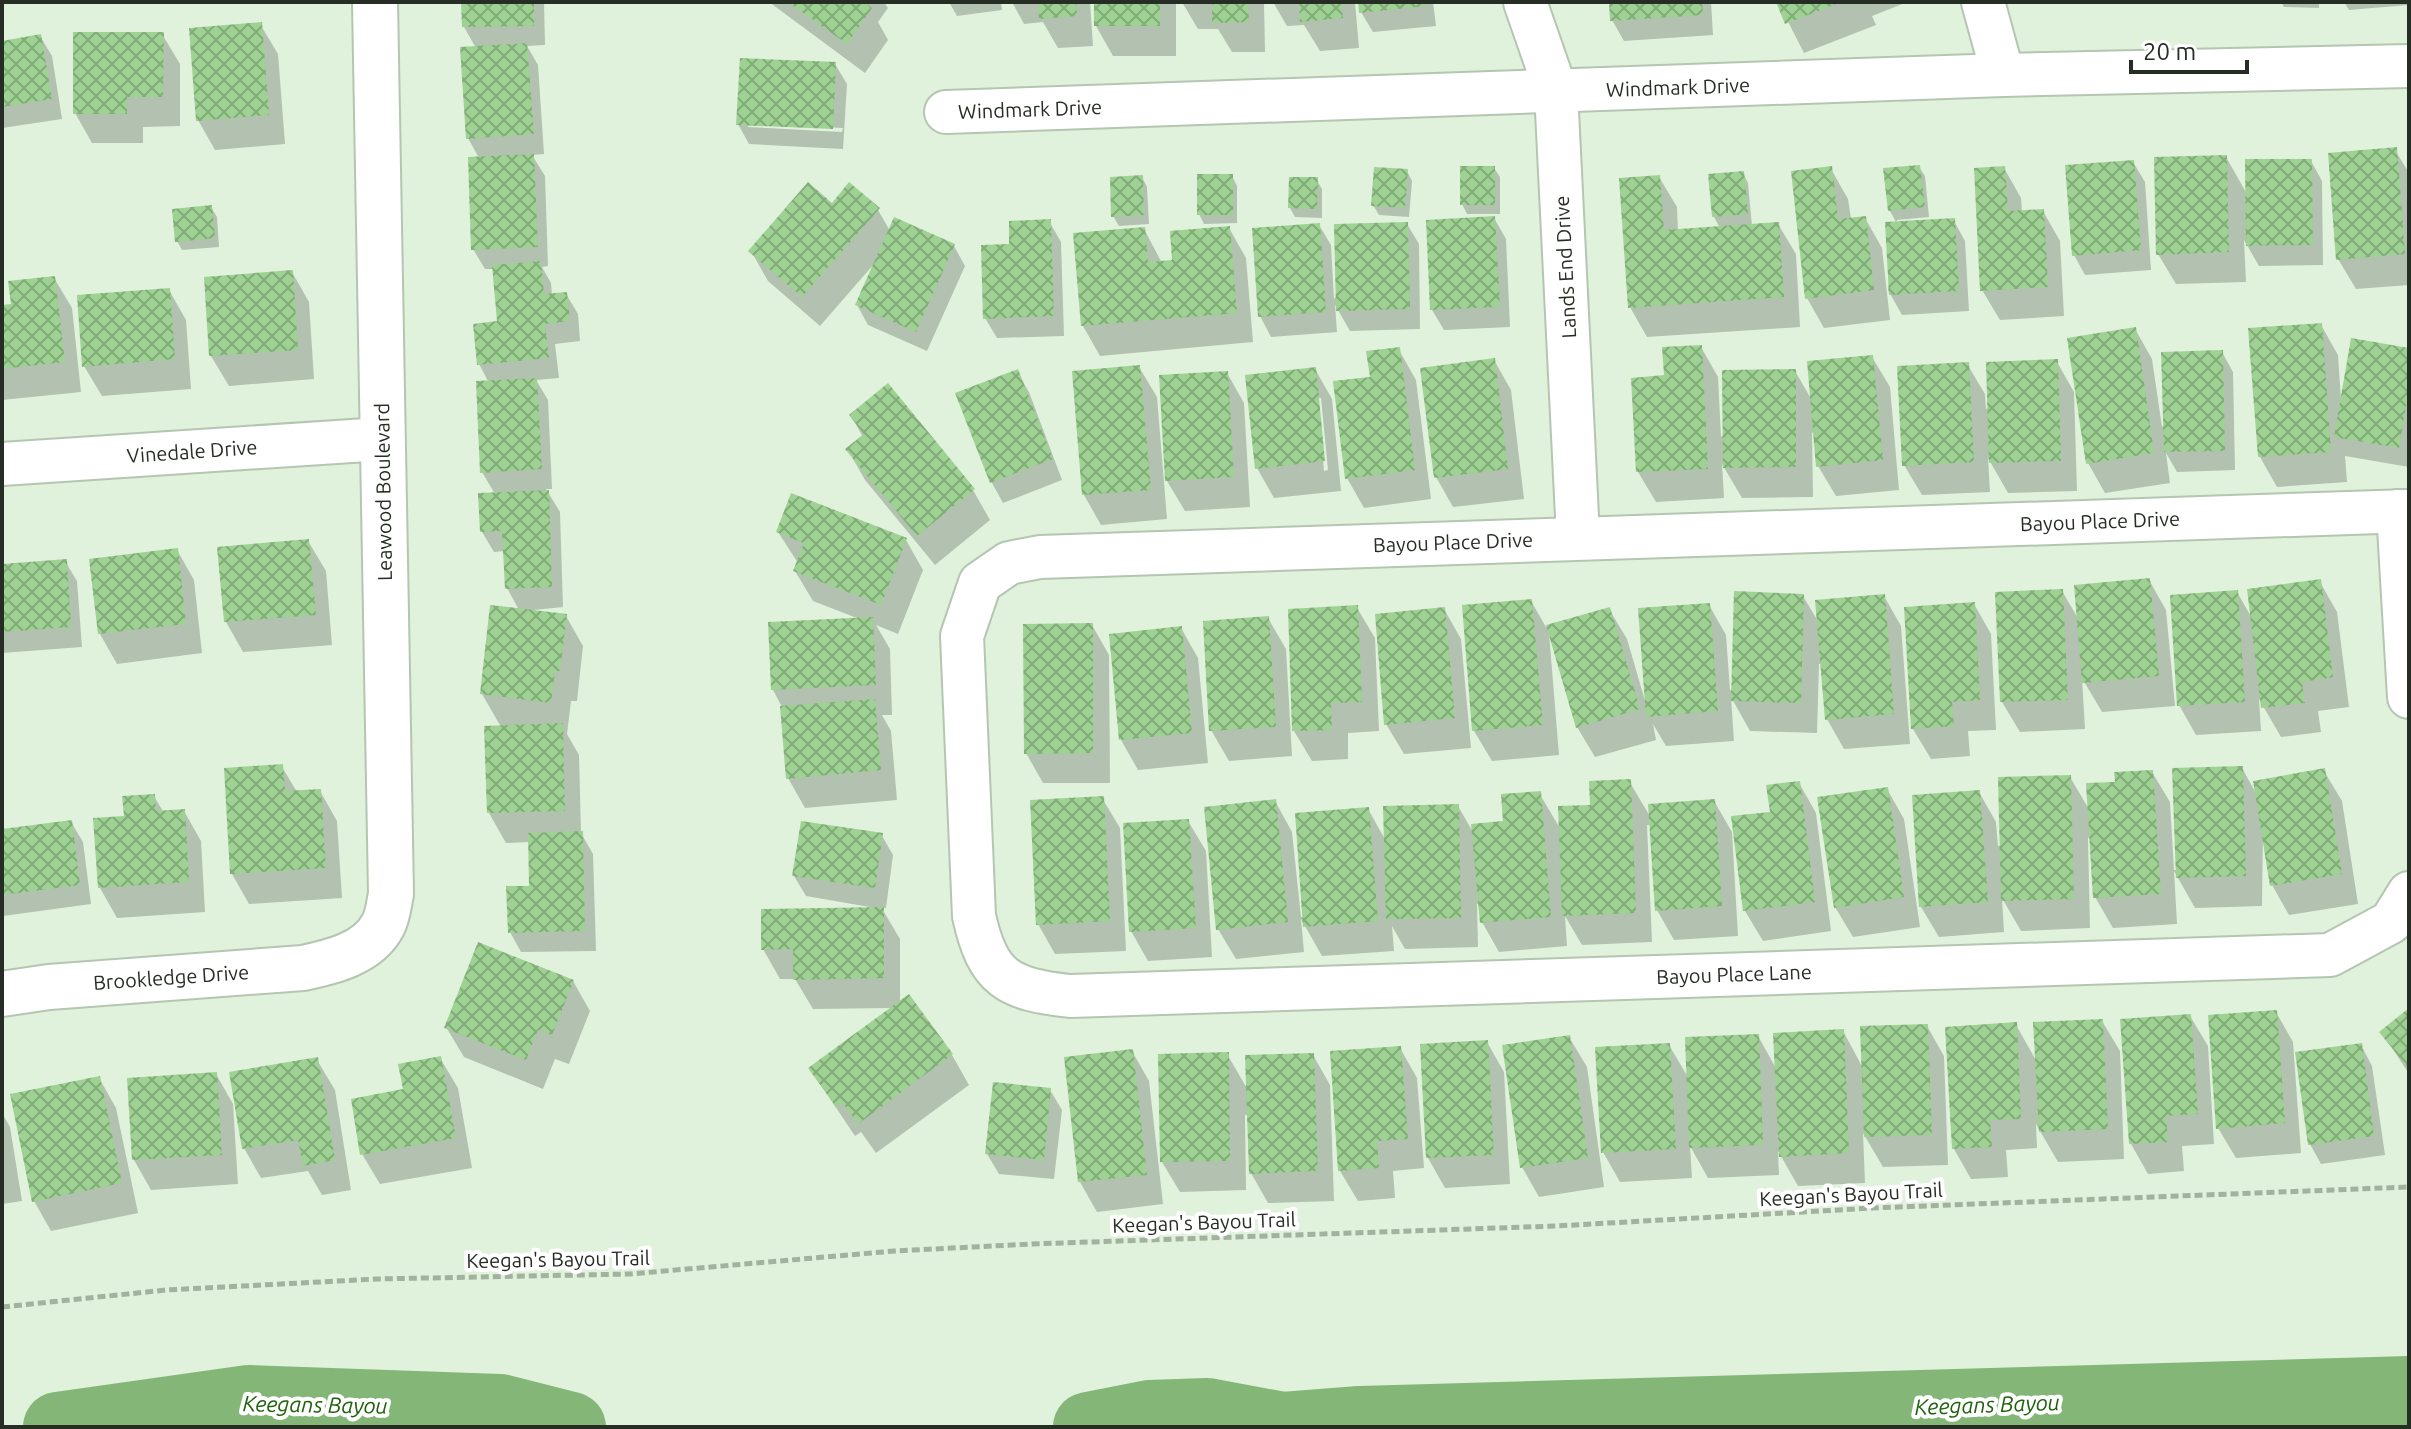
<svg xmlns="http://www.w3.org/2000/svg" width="2411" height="1429" font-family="Ubuntu,sans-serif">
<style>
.shadow{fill:#0003;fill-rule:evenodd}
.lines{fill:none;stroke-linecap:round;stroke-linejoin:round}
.river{stroke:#84b678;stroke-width:70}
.building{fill:url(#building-cross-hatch)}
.minor-casing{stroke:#b4c6b1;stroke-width:46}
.tertiary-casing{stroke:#b4c6b1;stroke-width:48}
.path{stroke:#a3b19f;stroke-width:5;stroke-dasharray:8 4;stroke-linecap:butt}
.minor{stroke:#fff;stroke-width:42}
.tertiary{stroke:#fff;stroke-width:44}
.labels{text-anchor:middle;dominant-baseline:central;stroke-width:8;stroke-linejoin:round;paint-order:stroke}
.street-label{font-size:20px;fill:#262d24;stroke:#fff}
.water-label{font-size:22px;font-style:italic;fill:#21620d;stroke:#fff}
</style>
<defs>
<pattern id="building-cross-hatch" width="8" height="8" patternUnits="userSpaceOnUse" patternTransform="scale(2)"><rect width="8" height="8" fill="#9ed293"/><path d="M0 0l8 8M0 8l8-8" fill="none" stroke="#81ab78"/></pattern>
</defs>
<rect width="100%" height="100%" fill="#e0f2dc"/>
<g class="shadow">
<path d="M463,2H544L545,45L527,46L538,65L544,154L532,155L545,176L548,266L542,267L551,283L552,295L566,294L578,314L580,341L555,344L559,378L536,380L548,400L552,489H546L560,512L563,607L524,611L566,616L583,646L577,701H571L567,734L579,755L581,833L593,854L596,951L521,952L510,932L531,887L530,842L506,843L489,813L501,727L482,694L519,610L507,588L505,551L494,552L482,532L495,494L482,472L489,383L479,364L500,323L495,269H485L473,249L479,158L468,138L476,48L464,27Z"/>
<path d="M769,2H884L888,8L878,22L888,40L865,73Z"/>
<path d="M949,2H1001L1002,10L957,16Z"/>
<path d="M1012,2H1090L1093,46L1058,48L1043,22L1024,24Z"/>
<path d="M1096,2H1176V56H1113L1096,26Z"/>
<path d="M1182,2H1264L1265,52H1232L1218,29H1198Z"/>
<path d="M1273,2H1355L1359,48L1320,51L1304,25L1287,26Z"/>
<path d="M1360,2H1433L1436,26L1373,32L1361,12Z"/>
<path d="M1611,2H1711L1713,35L1624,41L1612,20Z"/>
<path d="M1778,2H1905V3L1872,16L1876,25L1804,53Z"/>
<path d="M2281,2H2319V8L2284,7Z"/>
<path d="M2344,2H2409V5L2349,10Z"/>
<path d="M260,24L278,54L285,144L215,150L198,120Z"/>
<path d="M162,34L180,64V126L143,127V143H92L75,113Z"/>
<path d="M40,36L52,56L62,119L2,128V43Z"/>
<path d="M835,64L847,84L843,149L749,144L738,124ZM748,123L843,128L842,132L748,127Z"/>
<path d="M2395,150L2409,173V285L2356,289L2338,259Z"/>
<path d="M2226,157L2247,194L2311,161L2322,181L2323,265L2259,266L2244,240L2246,282L2176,284L2158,254Z"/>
<path d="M2133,162L2145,182L2151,270L2085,275L2074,255Z"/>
<path d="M1919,167L1925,176L1929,217L1897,220V224L1954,221L1965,241L1969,311L1902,315L1888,290L1897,224L1890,211Z"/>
<path d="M1494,168L1500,177V214H1467L1462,204Z"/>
<path d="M2004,168L2021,198L2022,212L2043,211L2060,241L2064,316L2000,320L1982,290Z"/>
<path d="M1831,169L1848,199L1851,219L1865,218L1882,248L1890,320L1824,328L1807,298Z"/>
<path d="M1407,171L1412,181L1409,217L1379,215L1373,205Z"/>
<path d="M1743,173L1748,183L1752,226L1778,224L1796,254L1800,327L1647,337L1630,307L1659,177L1677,207L1678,231L1720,228L1714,217Z"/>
<path d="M1232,176L1237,186V223L1204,224L1199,214Z"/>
<path d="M1142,177L1147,187L1149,224L1119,226L1113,216Z"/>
<path d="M1316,179L1322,189V218L1295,217L1290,208Z"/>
<path d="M832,206L878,210L890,231L954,246L965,266L927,351L868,325L857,305L874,264L820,326L768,281L751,251Z"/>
<path d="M211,207L217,217L219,247L182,250L177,241Z"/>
<path d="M1494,218L1506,239L1510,327L1444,330L1432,310Z"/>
<path d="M1049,221L1061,242L1064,336L997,338L985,318Z"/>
<path d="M1407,224L1419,244L1420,329L1350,331L1335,305L1337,332L1271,337L1260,316L1319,225L1331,245L1334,299Z"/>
<path d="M1229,228L1246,258L1253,342L1100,356L1083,326L1144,229L1162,263L1174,262Z"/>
<path d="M292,272L309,302L314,379L229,386L211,356Z"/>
<path d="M54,278L72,308L81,392L2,400V307L13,306Z"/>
<path d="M169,290L186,320L191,389L102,396L84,366Z"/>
<path d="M2321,325L2338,355L2341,400L2409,350V467L2345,456L2347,482L2277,487L2260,457Z"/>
<path d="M2135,329L2152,359L2162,427L2222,352L2233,372L2235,470L2177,472L2166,453L2170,483L2105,493L2088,463Z"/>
<path d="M1701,347L1718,377L1721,437L1795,371L1813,402L1872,357L1890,387L1899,490L1836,496L1818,466L1815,432L1812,433L1813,497L1742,498L1722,464L1724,498L1656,502L1638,472L1666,377Z"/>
<path d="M1399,350L1416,380L1431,499L1364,508L1347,478L1372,378Z"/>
<path d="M1494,360L1511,390L1524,499L1453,507L1436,477Z"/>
<path d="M2057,362L2074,392L2077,491L2008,493L1988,458L1990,492L1922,495L1904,465L1967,364L1985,394L1986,409Z"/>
<path d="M1139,367L1157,397L1167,519L1101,525L1084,495Z"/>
<path d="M1315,369L1332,399L1341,491L1274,498L1257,468ZM1317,398H1321L1328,470L1324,471Z"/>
<path d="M1017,372L1029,392L1062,480L1003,503L992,483L958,395Z"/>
<path d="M1227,373L1244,403L1250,507L1185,511L1167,481Z"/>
<path d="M851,416L973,490L990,520L935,565L865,480L848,450L863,437Z"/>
<path d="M778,532L906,540L923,570L898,634L876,625L890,649L892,715H882L891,731L897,800L805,808L788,778L782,707L773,690L862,620L813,601L795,571L798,563Z"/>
<path d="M308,541L326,571L332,645L243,652L226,622Z"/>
<path d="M177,550L194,580L202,653L117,664L100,634Z"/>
<path d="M65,561L77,581L82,647L2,653V566Z"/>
<path d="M2149,580L2166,610L2175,706L2102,712L2082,678L2085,729L2020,732L2002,702L2062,591L2079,620Z"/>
<path d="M2320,582L2337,612L2349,707L2318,711L2321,732L2281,737L2259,699L2261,731L2196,735L2179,705L2237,592L2253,620Z"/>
<path d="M1803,596L1819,623L1884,596L1901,626L1910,744L1844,749L1827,719L1822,664H1819L1817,733L1750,731L1731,697L1734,741L1666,746L1653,724L1656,740L1595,757L1577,727L1549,633L1559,755L1492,761L1474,731L1531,601L1546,627L1609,609L1627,639L1646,704L1709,605L1726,635L1730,690H1733Z"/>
<path d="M1974,604L1991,634L1996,730L1968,731L1970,756L1931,759L1913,729Z"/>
<path d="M1357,608L1375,638L1379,731L1348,733V759L1312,761L1294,731Z"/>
<path d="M1444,609L1461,639L1471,748L1404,754L1386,724Z"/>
<path d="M1268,618L1286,649L1292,756L1229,761L1211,730Z"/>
<path d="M1092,625L1109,655L1110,783H1043L1026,753Z"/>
<path d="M1181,628L1198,658L1208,763L1138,770L1121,740Z"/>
<path d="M282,767L297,792L320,791L337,821L342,898L249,904L232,874Z"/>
<path d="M2242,768L2257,795L2324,771L2342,801L2358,904L2289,915L2272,885L2263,827L2262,906L2195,908L2174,871L2177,924L2113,928L2095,897L2091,837L2088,838L2090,928L2021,931L2002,898L2004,932L1939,937L1921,907L1979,792L1996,822L1998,846H2002L2070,777L2090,811L2117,784L2152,772L2170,802L2174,870H2177Z"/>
<path d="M1629,781L1651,818L1714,801L1732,832L1738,936L1674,940L1657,910L1651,825H1647L1652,942L1582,945L1565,916L1567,946L1499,952L1482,922L1480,904H1477L1478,947L1405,949L1392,926L1394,951L1322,956L1301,919L1304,952L1236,959L1218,929L1275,801L1292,832L1301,917H1304L1368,809L1386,841L1458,806L1474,834L1505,823L1539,793L1561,830Z"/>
<path d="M1799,783L1816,813L1831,931L1763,941L1745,911L1772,813Z"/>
<path d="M1887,789L1904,819L1920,927L1853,937L1835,907Z"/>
<path d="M154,796L164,813L184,811L201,841L205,912L117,918L100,888L126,818Z"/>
<path d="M1102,798L1120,828L1126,951L1055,954L1038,924Z"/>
<path d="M1188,821L1206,851L1212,957L1148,961L1131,931Z"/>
<path d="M71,822L83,842L91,904L3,916L2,831Z"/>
<path d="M881,834L893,855L886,908L881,907L900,939V1003L952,1055L969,1085L876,1153L861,1132L855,1136L810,1069L893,1008L813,1009L795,979H780L763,949L881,909L806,896L794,876Z"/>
<path d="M573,981L590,1011L569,1064L555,1059L543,1089L464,1057L446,1027Z"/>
<path d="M2409,1011V1074L2382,1032Z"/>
<path d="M2276,1012L2293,1042L2301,1153L2236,1158L2218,1128Z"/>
<path d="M2190,1016L2208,1046L2214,1144L2182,1146L2184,1171L2148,1174L2131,1144Z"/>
<path d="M2102,1021L2120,1051L2124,1159L2058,1162L2036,1124L2037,1148L2006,1150L2008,1177L1971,1179L1954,1149L2016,1025L2037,1062Z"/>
<path d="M1927,1026L1944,1056L1948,1165L1883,1167L1863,1133L1865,1183L1798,1186L1778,1151L1779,1175L1708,1178L1690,1146L1692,1178L1620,1182L1603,1152L1669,1045L1689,1079L1758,1036L1777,1070L1843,1031L1863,1068Z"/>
<path d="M1569,1037L1587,1067L1604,1187L1539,1197L1522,1167Z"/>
<path d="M1487,1042L1504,1072L1510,1184L1445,1188L1428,1158Z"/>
<path d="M2361,1045L2372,1066L2385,1155L2321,1164L2310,1144Z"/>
<path d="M1400,1048L1417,1078L1424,1168L1393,1171L1395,1198L1358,1201L1340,1171Z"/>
<path d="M1132,1051L1149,1081L1163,1204L1097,1212L1080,1182Z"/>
<path d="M1227,1054L1248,1090L1313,1055L1330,1085L1334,1201L1268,1203L1251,1173L1249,1115H1245L1246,1190L1180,1192L1162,1162Z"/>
<path d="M440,1058L458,1088L472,1168L380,1184L362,1154L405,1091Z"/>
<path d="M317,1060L335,1090L351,1190L322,1195L308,1171L261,1178L244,1148Z"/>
<path d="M216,1074L233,1104L238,1184L151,1190L134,1160Z"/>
<path d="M99,1078L116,1108L138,1213L51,1231L34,1201Z"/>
<path d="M1050,1090L1062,1110L1054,1179L999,1174L987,1154Z"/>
<path d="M2,1113L10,1127L22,1201L2,1204Z"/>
</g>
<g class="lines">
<g class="river">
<path d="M58,1427L249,1400L500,1409L571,1427"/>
<path d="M1088,1427L1149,1415L1207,1413L1283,1427L1360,1421L2409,1391"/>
</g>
</g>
<g class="building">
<path d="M461,2H534V26L462,27Z"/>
<path d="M788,2H864L872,8L847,44Z"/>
<path d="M1038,2H1076L1077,16L1039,19Z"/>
<rect x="1094" y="2" width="66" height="24"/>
<path d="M1212,2H1248L1249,22L1212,23Z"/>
<path d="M1299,2H1341L1343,18L1300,22Z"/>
<path d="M1358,2H1425L1426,6L1359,13Z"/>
<path d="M1609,2H1702L1703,15L1610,21Z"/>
<path d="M1776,2H1841L1785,24Z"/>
<path d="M262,22L269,115L196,121L189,28Z"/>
<path d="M73,32H164L163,97H127V114H73Z"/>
<path d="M41,34L52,99L2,107V41Z"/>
<path d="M527,43L534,134L466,139L460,47Z"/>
<path d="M740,58L836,62L833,129L736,125Z"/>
<path d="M2397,147L2405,254L2336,260L2328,153Z"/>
<path d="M534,154L538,247L471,250L468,157Z"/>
<path d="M2227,155L2229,252L2156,255L2154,157Z"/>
<path d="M2245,159H2312L2313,245L2246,246Z"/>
<path d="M2134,160L2141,250L2072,256L2065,165Z"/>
<path d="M1920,165L1925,207L1888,211L1883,168Z"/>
<rect x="1460" y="166" width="35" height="39"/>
<path d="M1832,166L1838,219L1866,216L1874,290L1805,299L1791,171Z"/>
<path d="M2005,166L2008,211L2044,209L2048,287L1980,291L1974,168Z"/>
<path d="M1374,167L1408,169L1405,208L1371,206Z"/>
<path d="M1744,171L1748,214L1712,217L1708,174Z"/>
<rect x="1197" y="174" width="36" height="41"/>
<path d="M1143,175L1144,215L1111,217L1110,177Z"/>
<path d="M1660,175L1664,230L1779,222L1784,297L1628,308L1619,178Z"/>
<path d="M1289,177H1318L1317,209L1288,208Z"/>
<path d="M808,182L832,203L849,182L880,208L802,297L748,251Z"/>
<path d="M212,205L215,238L175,242L172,209Z"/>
<path d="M1495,216L1500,307L1430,310L1426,220Z"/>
<path d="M894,217L955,244L916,332L855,305Z"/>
<path d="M1955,218L1959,291L1889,295L1885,222Z"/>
<path d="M1051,219L1054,316L983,319L981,245L1009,244V221Z"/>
<path d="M1408,222L1410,309L1336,311L1334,224Z"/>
<path d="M1320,223L1326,312L1258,317L1252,228Z"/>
<path d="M1230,226L1237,313L1081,326L1073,233L1145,227L1148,262L1172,260L1170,231Z"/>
<path d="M541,261L544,294L567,292L570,321L545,324L549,358L477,365L473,324L497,321L492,265Z"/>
<path d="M293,270L298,350L209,356L204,277Z"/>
<path d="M55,276L65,362L2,369V305L11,304L8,281Z"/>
<path d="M170,288L175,359L82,367L77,295Z"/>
<path d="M2322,323L2331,452L2258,457L2248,328Z"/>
<path d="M2136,327L2154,453L2086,464L2067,338Z"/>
<path d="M2351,338L2409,348V387L2399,448L2334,437Z"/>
<path d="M1702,345L1708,469L1636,472L1631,378L1664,375L1662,347Z"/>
<path d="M1400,347L1415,470L1345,479L1333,381L1370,377L1366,351Z"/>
<path d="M2223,350L2225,451L2164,452L2161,352Z"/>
<path d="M1873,355L1883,460L1816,467L1807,361Z"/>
<path d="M1495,358L1508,469L1434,478L1420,368Z"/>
<path d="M2058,359L2061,461L1989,463L1986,362Z"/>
<path d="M1969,362L1974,462L1902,466L1897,366Z"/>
<path d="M1140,365L1151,490L1082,495L1072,371Z"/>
<path d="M1316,367L1325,461L1255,469L1245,375Z"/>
<path d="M1018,369L1053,459L990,483L955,393Z"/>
<path d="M1796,369V467L1723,468L1722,370Z"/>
<path d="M1228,371L1234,477L1165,481L1159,375Z"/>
<path d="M537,378L542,469L480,473L476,381Z"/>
<path d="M888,383L975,489L917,536L845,449L864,434L849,415Z"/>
<path d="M549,490L552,587L505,589L502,531L480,532L478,493Z"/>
<path d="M791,493L907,538L881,605L793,571L804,543L776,532Z"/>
<path d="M309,539L316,615L224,622L217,547Z"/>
<path d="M178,548L186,624L98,634L89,559Z"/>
<path d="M67,559L71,627L2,632V564Z"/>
<path d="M2150,578L2159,676L2082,683L2074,585Z"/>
<path d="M2321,579L2333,677L2302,682L2305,703L2261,708L2247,589Z"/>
<path d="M2063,589L2068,700L2000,702L1995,592Z"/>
<path d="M2238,590L2245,702L2177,706L2170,595Z"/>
<path d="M1734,591L1804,594L1801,703L1731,701Z"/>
<path d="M1885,594L1894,714L1825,720L1815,600Z"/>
<path d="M1532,599L1543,725L1472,731L1462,605Z"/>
<path d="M1975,602L1980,700L1952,702L1954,726L1911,729L1904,607Z"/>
<path d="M1710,603L1718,711L1646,717L1638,608Z"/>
<path d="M490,605L567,614L560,671H555L551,703L480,694Z"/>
<path d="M1358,605L1362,702L1331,703L1332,730L1292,731L1288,609Z"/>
<path d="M1445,607L1455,718L1384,725L1375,614Z"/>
<path d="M1610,607L1640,709L1576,728L1546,625Z"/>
<path d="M1269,616L1276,727L1209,731L1203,621Z"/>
<path d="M873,617L876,685L771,690L768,622Z"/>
<path d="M1093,623V753L1024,754L1023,624Z"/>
<path d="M1182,626L1192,733L1119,740L1109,634Z"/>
<path d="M875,699L881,770L786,779L780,706Z"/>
<path d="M563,723L565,811L487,813L484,726Z"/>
<path d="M283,764L285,791L321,789L326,868L230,874L224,768Z"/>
<path d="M2243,766L2246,876L2176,878L2172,768Z"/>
<path d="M2325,768L2342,874L2270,886L2253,781Z"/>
<path d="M2153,770L2161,894L2093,898L2086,783L2115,782L2114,772Z"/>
<path d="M2071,775L2074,899L2001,901L1998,777Z"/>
<path d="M1631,779L1636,913L1562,916L1558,806L1590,805L1589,781Z"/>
<path d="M1800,781L1815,902L1743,911L1731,816L1770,812L1766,785Z"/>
<path d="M1888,787L1904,897L1834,908L1817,797Z"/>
<path d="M1980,790L1988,902L1919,907L1912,795Z"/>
<path d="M1541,791L1551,917L1480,923L1471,824L1503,821L1501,794Z"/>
<path d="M155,794L156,811L185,809L189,882L98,888L93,818L124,816L122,796Z"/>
<path d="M1104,796L1110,921L1036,925L1030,800Z"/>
<path d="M1276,799L1288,922L1216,930L1204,807Z"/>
<path d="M1715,799L1722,906L1655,911L1648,804Z"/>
<path d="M1459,804L1461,918L1386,919L1383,806Z"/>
<path d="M1369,807L1378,921L1303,927L1295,813Z"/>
<path d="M1189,819L1196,928L1129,932L1123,823Z"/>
<path d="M72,820L80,885L2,895V829Z"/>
<path d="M801,821L883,833L875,888L792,876Z"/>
<path d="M583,831L585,931L508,933L506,886H529L528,833Z"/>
<path d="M884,907V978L793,980V949L761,950V909Z"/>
<path d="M478,942L574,980L552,1035L538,1030L526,1060L444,1028Z"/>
<path d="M909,994L953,1054L858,1124L843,1103L836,1107L808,1068Z"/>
<path d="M2409,1008V1069L2379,1032Z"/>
<path d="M2277,1010L2285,1123L2216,1129L2208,1015Z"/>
<path d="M2191,1014L2198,1114L2166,1116L2168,1142L2129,1144L2120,1019Z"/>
<path d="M2103,1019L2108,1129L2039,1132L2033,1022Z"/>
<path d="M2017,1022L2021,1119L1990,1120L1992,1147L1952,1149L1945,1027Z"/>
<path d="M1928,1024L1932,1135L1864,1137L1860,1026Z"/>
<path d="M1844,1029L1849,1153L1779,1157L1773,1033Z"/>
<path d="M1759,1034L1763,1145L1689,1148L1685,1037Z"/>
<path d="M1570,1035L1588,1158L1520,1168L1502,1045Z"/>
<path d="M1488,1040L1494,1155L1426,1158L1420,1044Z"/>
<path d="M1670,1043L1676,1149L1601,1153L1595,1047Z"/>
<path d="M2362,1043L2374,1136L2308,1145L2295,1052Z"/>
<path d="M1401,1046L1408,1139L1377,1141L1379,1168L1338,1171L1330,1051Z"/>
<path d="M1133,1049L1147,1175L1078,1182L1064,1057Z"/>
<path d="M1229,1052L1230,1161L1160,1162L1158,1054Z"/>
<path d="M1314,1053L1318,1171L1249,1174L1245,1055Z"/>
<path d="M441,1056L456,1138L360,1155L351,1099L403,1089L398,1064Z"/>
<path d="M318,1057L335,1160L303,1166L298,1140L242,1149L229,1072Z"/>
<path d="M217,1072L222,1155L132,1160L127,1078Z"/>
<path d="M100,1076L122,1183L32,1202L10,1094Z"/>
<path d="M993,1082L1051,1088L1044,1160L985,1154Z"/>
</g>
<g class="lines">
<defs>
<g id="minor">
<path d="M1525,2L1556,91L1578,537"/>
<path d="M1983,2L2003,75"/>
<path d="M946,112L2003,75L2409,66"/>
<path d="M2,464L382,439"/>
<path d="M2398,511L2409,697"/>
<path d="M2409,511L1040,557L1009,563L980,583L962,636L974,916C988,979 1008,989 1070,996L2330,955L2391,922L2409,893"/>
</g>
<path id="tertiary" d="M2,994L49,987L303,968C331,962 368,954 383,925C388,916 389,903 391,894L375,2"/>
</defs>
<use href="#minor" class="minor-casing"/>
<use href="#tertiary" class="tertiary-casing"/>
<path class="path" d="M2,1307L166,1290L376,1279L630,1274L894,1251L1032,1244L1556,1226L1873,1208L2409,1187"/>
<use href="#minor" class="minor"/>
<use href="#tertiary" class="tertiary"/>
</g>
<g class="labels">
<g class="street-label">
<text transform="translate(1678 87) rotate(-2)">Windmark Drive</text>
<text transform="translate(1030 109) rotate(-2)">Windmark Drive</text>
<text transform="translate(1565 267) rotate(-93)">Lands End Drive</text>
<text transform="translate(192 451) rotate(-4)">Vinedale Drive</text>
<text transform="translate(383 492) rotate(-91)">Leawood Boulevard</text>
<text transform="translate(2100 521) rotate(-2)">Bayou Place Drive</text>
<text transform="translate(1453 542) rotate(-2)">Bayou Place Drive</text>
<text transform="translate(1734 974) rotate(-2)">Bayou Place Lane</text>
<text transform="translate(171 977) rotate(-4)">Brookledge Drive</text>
<text transform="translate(1851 1194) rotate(-3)">Keegan's Bayou Trail</text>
<text transform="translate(1204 1222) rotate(-2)">Keegan's Bayou Trail</text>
<text transform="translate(558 1259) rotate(-1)">Keegan's Bayou Trail</text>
</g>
<g class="water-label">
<text transform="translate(315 1404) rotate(1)">Keegans Bayou</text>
<text transform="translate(1987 1404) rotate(-2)">Keegans Bayou</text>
</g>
</g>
<rect width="2411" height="1429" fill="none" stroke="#262d24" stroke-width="8"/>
<path d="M2131 60v12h116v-12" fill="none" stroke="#262d24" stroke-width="4"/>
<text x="2143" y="60" font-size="24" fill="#262d24" stroke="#ffffff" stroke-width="6" paint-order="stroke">20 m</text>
</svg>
